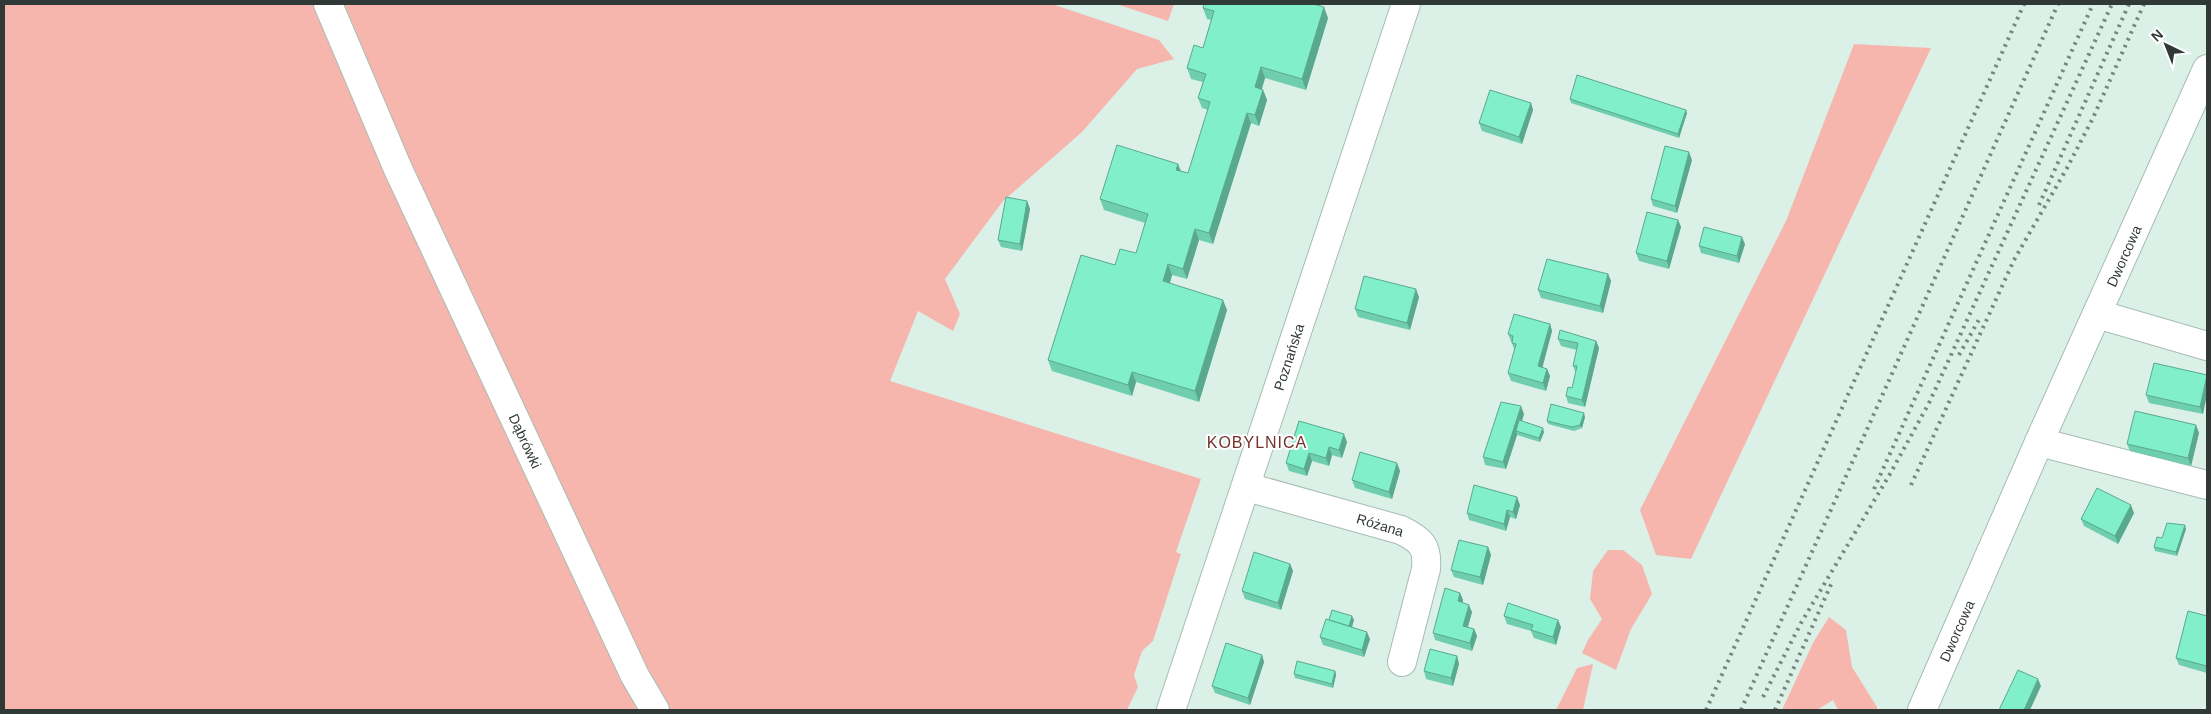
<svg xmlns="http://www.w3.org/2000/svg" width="2211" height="714" font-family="Arial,sans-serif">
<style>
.green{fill:#f6b6ad}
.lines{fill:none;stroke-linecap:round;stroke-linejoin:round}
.minor-casing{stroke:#a7bcb3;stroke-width:30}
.major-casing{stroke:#a7bcb3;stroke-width:30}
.minor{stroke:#fff;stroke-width:28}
.major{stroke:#fff;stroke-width:28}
.rail{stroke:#77867f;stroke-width:4;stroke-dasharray:2.5 5;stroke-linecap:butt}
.wall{fill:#6fceae}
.shaded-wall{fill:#5aa88d}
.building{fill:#81f0ca;stroke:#5aa88d}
.labels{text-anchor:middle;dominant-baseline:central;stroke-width:4;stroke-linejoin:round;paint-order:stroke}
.street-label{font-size:14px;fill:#303935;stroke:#fff}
.quarter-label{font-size:16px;letter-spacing:1px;fill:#763029;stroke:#fff}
</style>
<rect width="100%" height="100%" fill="#dbf1e8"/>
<g class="green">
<path d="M4,4H1052L1159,40L1174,59L1137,69L1082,132L1003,201L945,279L960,314L953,331L918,311L890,381L1201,479L1176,552L1181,554L1153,641L1142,651L1134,675L1138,687L1127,710H4Z"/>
<path d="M1116,4H1174L1168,21Z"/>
<path d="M1854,44L1931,48L1691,559L1656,555L1640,510L1786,221Z"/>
<path d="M1608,550H1623L1642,565L1652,594L1631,629L1616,670L1582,653L1588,640L1602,619L1590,599L1593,571Z"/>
<path d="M1829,617L1846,630L1852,667L1877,707V710H1838L1833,700L1817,710H1782L1813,643Z"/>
<path d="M1593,664L1583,710H1556L1577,668Z"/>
</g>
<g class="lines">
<defs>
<g id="minor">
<path d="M328,4L398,169L635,676L655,710"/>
<path d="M2097,314L2207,346"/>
<path d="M2039,442L2207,485"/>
<path d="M1247,487L1401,530C1421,540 1428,546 1426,569L1402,662"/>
<path d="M1922,710L2039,442L2207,69"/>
</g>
<path id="major" d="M1171,710L1406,4"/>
</defs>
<use href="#minor" class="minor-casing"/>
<use href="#major" class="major-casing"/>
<use href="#minor" class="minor"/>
<use href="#major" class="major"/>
<g class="rail">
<path d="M2039,205L2129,4"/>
<path d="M1959,355L1981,316"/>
<path d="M1911,485L2014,260L2067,168L2093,118L2144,4"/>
<path d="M1874,489L2093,4"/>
<path d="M1763,697L1801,623L1890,474L1929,403L2112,4"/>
<path d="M1706,710L2024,4"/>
<path d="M1741,710L2058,4"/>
<path d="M1775,710L1833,580"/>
</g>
</g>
<g class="wall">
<path d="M1203,8L1328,18L1306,90L1265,78L1262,89L1263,90L1267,100L1259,126L1251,123L1213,244L1199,240L1187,279L1172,275L1170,283L1227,310L1199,402L1136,382L1132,396L1052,371L1048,360L1115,265L1136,253L1145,223L1104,210L1100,199L1178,164L1181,171L1188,173L1208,110L1202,108L1198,98L1203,82L1191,79L1187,68L1203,48L1211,20L1207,19Z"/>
<path d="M1570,99L1687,113L1679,138L1571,103Z"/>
<path d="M1531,103L1533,110L1522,144L1482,131L1479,123Z"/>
<path d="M1692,160L1677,213L1653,206L1651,199Z"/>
<path d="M1027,201L1030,209L1022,251L1001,247L998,240Z"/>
<path d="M1678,220L1681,227L1669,269L1639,261L1636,253Z"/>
<path d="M1745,244L1739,263L1701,253L1699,246Z"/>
<path d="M1608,274L1611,281L1603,313L1541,298L1538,290Z"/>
<path d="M1419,297L1410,330L1358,317L1355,309Z"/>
<path d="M1550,324L1552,331L1542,367L1547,369L1550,376L1546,391L1511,381L1508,373L1515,351L1508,334Z"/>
<path d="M1558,339L1596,341L1599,348L1585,407L1568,403L1566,396L1572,388L1576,373L1573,366L1577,350L1561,346Z"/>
<path d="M2207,375L2203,414L2149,403L2146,395Z"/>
<path d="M1524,414L1522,421L1544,432L1540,442L1517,435L1506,469L1485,465L1483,457Z"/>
<path d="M1585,417L1582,428L1574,431L1548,424L1547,421Z"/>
<path d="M1299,421L1347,442L1342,458L1332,455L1329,466L1312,461L1307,476L1289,471L1286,463Z"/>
<path d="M2196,425L2199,433L2191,466L2130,451L2127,444Z"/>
<path d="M1397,463L1400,471L1392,499L1355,488L1352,480Z"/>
<path d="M1520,505L1516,519L1510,517L1506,531L1469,520L1467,513Z"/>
<path d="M2134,513L2118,544L2084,526L2081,519Z"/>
<path d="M2186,529L2177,556L2155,551L2154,547L2162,538Z"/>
<path d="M1488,547L1491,555L1483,585L1454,577L1451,570Z"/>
<path d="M1290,564L1293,571L1281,610L1245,599L1242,591Z"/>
<path d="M1460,593L1463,600L1462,603L1472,612L1468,627L1474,629L1477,636L1472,651L1435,640L1433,633Z"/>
<path d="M1504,616L1561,627L1556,645L1534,638L1531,631L1507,624Z"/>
<path d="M2207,616V673L2179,665L2176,658Z"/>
<path d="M1329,620H1354L1352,627L1370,639L1364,657L1323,645L1320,637Z"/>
<path d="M1262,655L1264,662L1250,705L1215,693L1212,686Z"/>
<path d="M1457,656L1459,664L1453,686L1426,679L1424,671Z"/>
<path d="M1335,671L1336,675L1333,688L1295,678L1294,674Z"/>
</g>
<g class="shaded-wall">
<path d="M1324,7L1328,18L1306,90L1302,79Z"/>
<path d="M1261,67L1265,78L1259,98L1255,87Z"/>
<path d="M1263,90L1267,100L1259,126L1255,115Z"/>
<path d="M1531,103L1533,110L1522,144L1519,137Z"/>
<path d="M1686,110L1687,113L1679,138L1678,134Z"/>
<path d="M1247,113L1251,123L1213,244L1209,233Z"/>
<path d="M1689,152L1692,160L1677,213L1675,206Z"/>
<path d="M1178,164L1182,175L1176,170Z"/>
<path d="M1027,201L1030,209L1022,251L1020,244Z"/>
<path d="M1678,220L1681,227L1669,269L1667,261Z"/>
<path d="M1195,229L1199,240L1187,279L1183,269Z"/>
<path d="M1742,237L1745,244L1739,263L1737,256Z"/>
<path d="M1168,264L1172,275L1167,292L1163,281Z"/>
<path d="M1608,274L1611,281L1603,313L1600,306Z"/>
<path d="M1416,289L1419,297L1410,330L1407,323Z"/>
<path d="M1223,300L1227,310L1199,402L1195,391Z"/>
<path d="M1550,324L1552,331L1541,373L1538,366Z"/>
<path d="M1596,341L1599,348L1585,407L1582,400Z"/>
<path d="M1547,369L1550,376L1546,391L1543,383Z"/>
<path d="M1132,372L1136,382L1132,396L1128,385Z"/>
<path d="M2207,376V395L2203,414L2200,407Z"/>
<path d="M1521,406L1524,414L1518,432L1516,431L1517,435L1506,469L1503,462Z"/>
<path d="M1584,413L1585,417L1582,428L1580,425Z"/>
<path d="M2196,425L2199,433L2191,466L2188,458Z"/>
<path d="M1543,428L1544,432L1540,442L1539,438Z"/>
<path d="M1344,434L1347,442L1342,458L1339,450Z"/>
<path d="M1329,447L1332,455L1329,466L1326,458Z"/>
<path d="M1309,453L1312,461L1307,476L1304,469Z"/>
<path d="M1397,463L1400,471L1392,499L1389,492Z"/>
<path d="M1517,497L1520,505L1516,519L1513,512Z"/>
<path d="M2131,505L2134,513L2118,544L2115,536Z"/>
<path d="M1507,510L1510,517L1506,531L1504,524Z"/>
<path d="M2185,525L2186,529L2177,556L2176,552Z"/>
<path d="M1488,547L1491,555L1483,585L1480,577Z"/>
<path d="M1290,564L1293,571L1281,610L1278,603Z"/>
<path d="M1460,593L1463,600L1460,609L1458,601Z"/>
<path d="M1469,605L1472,612L1466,633L1463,626Z"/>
<path d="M1352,616L1354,620L1350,633L1348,629Z"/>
<path d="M1558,620L1561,627L1556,645L1553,637Z"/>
<path d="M1474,629L1477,636L1472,651L1470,643Z"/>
<path d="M1367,632L1370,639L1364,657L1362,650Z"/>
<path d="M1262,655L1264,662L1250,705L1248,698Z"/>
<path d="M1457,656L1459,664L1453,686L1451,678Z"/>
<path d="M1335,671L1336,675L1333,688L1332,684Z"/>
<path d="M2038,679L2041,686L2030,710H2024Z"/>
</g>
<g class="building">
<path d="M1204,4H1313L1324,7L1302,79L1261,67L1255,87L1263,90L1255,115L1247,113L1209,233L1195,229L1183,269L1168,264L1163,281L1223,300L1195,391L1132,372L1128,385L1048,360L1081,255L1115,265L1120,249L1136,253L1148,214L1100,199L1117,145L1178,164L1176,170L1188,173L1210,102L1198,98L1206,74L1187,68L1194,45L1203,48L1214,11L1203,8Z"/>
<path d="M1577,75L1686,110L1678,134L1570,99Z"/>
<path d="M1490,90L1531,103L1519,137L1479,123Z"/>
<path d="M1665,146L1689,152L1675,206L1651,199Z"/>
<path d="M1006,197L1027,201L1020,244L998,240Z"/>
<path d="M1647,212L1678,220L1667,261L1636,253Z"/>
<path d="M1704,227L1742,237L1737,256L1699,246Z"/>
<path d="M1547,259L1608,274L1600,306L1538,290Z"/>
<path d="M1364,276L1416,289L1407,323L1355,309Z"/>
<path d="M1514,314L1550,324L1538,366L1547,369L1543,383L1508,373L1516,344L1512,343L1513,336L1508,334Z"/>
<path d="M1560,330L1596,341L1582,400L1566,396L1568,387L1572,388L1577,366H1573L1578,343L1558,339Z"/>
<path d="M2154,363L2207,375L2200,407L2146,395Z"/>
<path d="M1501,402L1521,406L1503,462L1483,457Z"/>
<path d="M1551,404L1584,413L1580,425L1572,427L1547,421Z"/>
<path d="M2135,411L2196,425L2188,458L2127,444Z"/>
<path d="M1519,420L1543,428L1539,438L1516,431Z"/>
<path d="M1299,421L1344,434L1339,450L1329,447L1326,458L1309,453L1304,469L1286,463Z"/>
<path d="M1360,452L1397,463L1389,492L1352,480Z"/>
<path d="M1474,485L1517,497L1513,512L1507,510L1504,524L1467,513Z"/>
<path d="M2097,488L2131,505L2115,536L2081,519Z"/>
<path d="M2167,523L2185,525L2176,552L2154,547L2157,537L2162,538Z"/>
<path d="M1459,540L1488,547L1480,577L1451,570Z"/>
<path d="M1254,552L1290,564L1278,603L1242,591Z"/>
<path d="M1445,588L1460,593L1458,601L1469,605L1463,626L1474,629L1470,643L1433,633Z"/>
<path d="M1508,603L1558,620L1553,637L1531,630L1533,625L1504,616Z"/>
<path d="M1332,610L1352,616L1349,626L1329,620Z"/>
<path d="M2188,611L2207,616V666L2176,658Z"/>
<path d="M1326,619L1367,632L1362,650L1320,637Z"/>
<path d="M1226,643L1262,655L1248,698L1212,686Z"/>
<path d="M1430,649L1457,656L1451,678L1424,671Z"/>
<path d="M1297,661L1335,671L1332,684L1294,674Z"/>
<path d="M2018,670L2038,679L2024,710H1999Z"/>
</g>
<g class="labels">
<g class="street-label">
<text transform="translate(2124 256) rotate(-66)">Dworcowa</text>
<text transform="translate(1289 357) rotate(-72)">Poznańska</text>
<text transform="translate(525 441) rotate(65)">Dąbrówki</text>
<text transform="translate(1380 525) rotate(17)">Różana</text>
<text transform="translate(1957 631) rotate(-66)">Dworcowa</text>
</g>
<g class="quarter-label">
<text x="1257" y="442">KOBYLNICA</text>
</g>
</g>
<rect width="2211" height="714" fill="none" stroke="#303935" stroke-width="10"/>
<g transform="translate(2166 45) rotate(317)" stroke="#ffffff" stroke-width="4" paint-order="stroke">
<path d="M0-4L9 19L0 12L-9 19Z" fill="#303935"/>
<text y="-8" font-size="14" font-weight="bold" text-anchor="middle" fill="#303935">N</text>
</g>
</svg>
